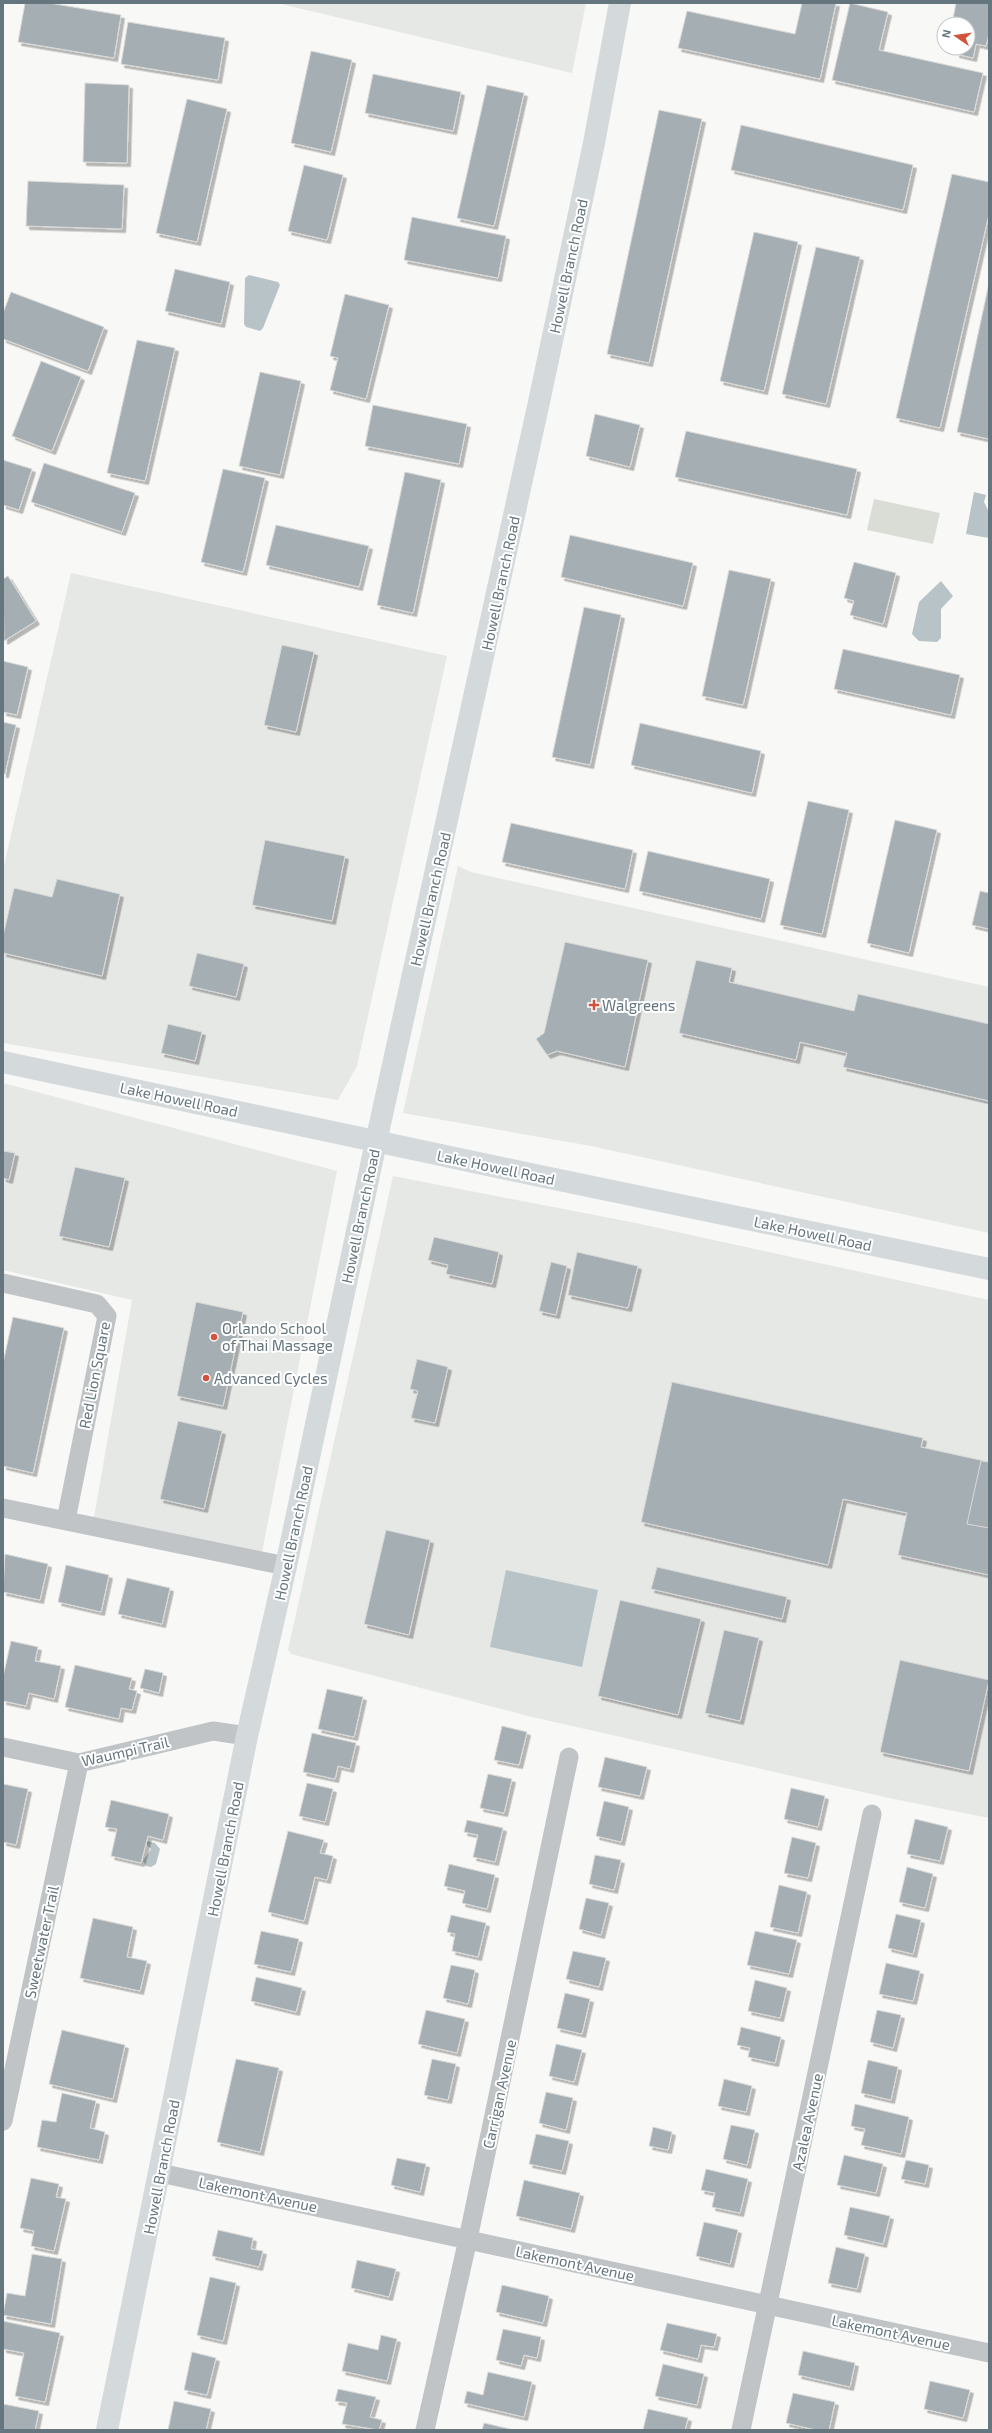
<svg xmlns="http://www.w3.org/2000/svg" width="992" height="2433" font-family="'Exo 2',sans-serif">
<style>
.built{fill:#e6e8e6}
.green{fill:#d9ddd6}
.water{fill:#b7c3c6}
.building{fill:#a5aeb3;stroke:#dadad9;filter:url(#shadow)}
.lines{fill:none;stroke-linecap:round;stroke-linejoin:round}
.street{stroke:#c0c4c7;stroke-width:19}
.secondary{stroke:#d4d9db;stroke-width:22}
.poi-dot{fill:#d3523b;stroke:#fff;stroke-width:1.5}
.labels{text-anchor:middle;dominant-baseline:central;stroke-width:4;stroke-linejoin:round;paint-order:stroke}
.street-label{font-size:15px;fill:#66767e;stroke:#fff}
.poi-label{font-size:15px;fill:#66767e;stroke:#fff;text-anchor:start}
</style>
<defs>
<filter id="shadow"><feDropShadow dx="3.5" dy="3.5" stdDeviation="0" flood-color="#0004"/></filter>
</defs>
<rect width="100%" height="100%" fill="#f8f8f6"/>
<g class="built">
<path d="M277,3H586L572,73Z"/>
<path d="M71,573L447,656L357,1066L338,1100L3,1043V870Z"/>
<path d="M458,866L471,872L989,987V1233L591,1146L403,1113Z"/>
<path d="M3,1083L337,1171L262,1552L94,1517L132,1300L3,1270Z"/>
<path d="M393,1176L636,1223L989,1300V1818L889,1798L528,1716L291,1654L288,1650Z"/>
</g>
<path class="green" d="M874,499L940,513L933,544L867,530Z"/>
<g class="water">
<path d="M249,275L278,282L280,285L263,328L260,331L246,327L244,324L245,278Z"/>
<path d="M974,492L986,495L984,502L989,512V538L966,534Z"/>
<path d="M941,581L953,596L941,609V638L937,642L919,641L912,634L919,602Z"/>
<path d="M506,1570L598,1590L582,1667L490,1647Z"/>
<path d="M147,1841L155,1843L160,1849L156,1864L151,1867L146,1866L143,1861L151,1849L147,1845Z"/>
</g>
<g class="building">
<path d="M25,3H49L121,15L114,58L18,42Z"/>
<path d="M802,3H836L820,79L678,48L687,11L795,34Z"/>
<path d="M850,3L888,12L879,50L983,73L974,112L832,80Z"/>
<path d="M956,3H989V34L986,46L976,44L973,58L956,54L957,48H968V24H952Z"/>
<path d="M128,22L225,38L218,80L121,64Z"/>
<path d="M311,51L352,60L331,152L291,143Z"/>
<path d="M373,74L461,92L453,131L365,113Z"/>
<path d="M85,83L129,85L127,163L83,162Z"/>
<path d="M487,85L524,93L494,226L457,218Z"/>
<path d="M187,99L227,109L197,242L156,233Z"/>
<path d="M659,110L702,119L649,363L607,354Z"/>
<path d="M741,125L913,165L903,210L731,170Z"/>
<path d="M304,165L343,175L327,240L288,231Z"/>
<path d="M952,174L989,182V214L940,428L896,418Z"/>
<path d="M28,181L124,185L122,229L26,226Z"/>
<path d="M412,217L506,236L498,278L404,260Z"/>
<path d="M754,232L798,242L764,391L720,381Z"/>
<path d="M816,247L860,257L826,404L782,394Z"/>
<path d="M175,269L230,282L221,324L165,311Z"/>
<path d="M989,283V439L957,432Z"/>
<path d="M11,292L104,327L88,371L3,339V313Z"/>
<path d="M345,294L389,305L366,399L330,390L338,358L330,356Z"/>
<path d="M137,340L175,348L145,481L107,473Z"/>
<path d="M41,361L81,377L52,451L12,436Z"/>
<path d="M260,372L301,381L280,475L239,466Z"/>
<path d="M373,405L467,424L459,464L365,446Z"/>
<path d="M595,414L640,425L630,467L586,456Z"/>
<path d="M686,431L857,469L847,515L675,477Z"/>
<path d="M3,460L32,469L19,510L3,505Z"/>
<path d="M44,463L135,493L122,532L31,502Z"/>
<path d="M223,469L265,478L243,572L201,562Z"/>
<path d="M405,472L441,480L413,613L377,605Z"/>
<path d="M276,525L369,546L359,587L266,565Z"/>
<path d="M570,535L693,563L683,606L561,577Z"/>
<path d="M854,562L896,573L883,624L850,615L854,601L844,598Z"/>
<path d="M729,570L771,579L743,705L702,696Z"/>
<path d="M8,576L36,621L4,641L3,579Z"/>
<path d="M584,607L621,615L590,765L552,757Z"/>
<path d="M282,645L314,652L296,732L264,725Z"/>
<path d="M843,649L960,675L951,715L834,689Z"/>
<path d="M3,661L28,667L17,715L3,712Z"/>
<path d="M3,722L16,725L5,774H3Z"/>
<path d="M640,723L761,751L752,793L631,765Z"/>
<path d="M808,801L849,810L822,934L780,925Z"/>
<path d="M895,820L937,830L909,953L867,943Z"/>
<path d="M511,823L633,850L625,889L502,862Z"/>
<path d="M265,840L345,856L332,921L252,905Z"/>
<path d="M648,851L770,879L761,919L639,891Z"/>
<path d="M57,879L120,894L102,976L3,953V936L14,888L52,897Z"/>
<path d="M980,891L989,893V929L972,925Z"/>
<path d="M565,942L648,960L625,1067L557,1051L547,1055L536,1039L544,1033Z"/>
<path d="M197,953L244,964L236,997L189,986Z"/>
<path d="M696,960L732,968L729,982L854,1011L858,994L989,1024V1101L843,1067L847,1053L800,1042L796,1060L679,1033Z"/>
<path d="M168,1024L202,1032L195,1061L161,1053Z"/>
<path d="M3,1151L15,1153L9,1180L3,1178Z"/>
<path d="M75,1167L125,1178L109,1247L59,1236Z"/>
<path d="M434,1237L499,1252L492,1284L446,1274L448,1265L428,1260Z"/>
<path d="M577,1252L638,1266L628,1308L568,1295Z"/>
<path d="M551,1262L567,1266L556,1315L539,1311Z"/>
<path d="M196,1302L243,1312L223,1406L177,1396Z"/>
<path d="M13,1317L64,1328L33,1473L3,1466V1363Z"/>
<path d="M417,1359L448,1367L435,1423L411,1418L418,1391L410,1389Z"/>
<path d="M672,1382L923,1438L921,1447L989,1462V1575L898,1555L907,1513L843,1499L828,1565L641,1522Z"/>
<path d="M178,1421L222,1431L204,1509L160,1499Z"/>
<path d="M981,1461L989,1462V1528L967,1524Z"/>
<path d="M386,1530L430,1540L409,1635L364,1624Z"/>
<path d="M5,1554L48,1564L40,1600L3,1592Z"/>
<path d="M66,1565L109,1575L101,1612L58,1602Z"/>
<path d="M657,1567L787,1597L782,1619L651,1589Z"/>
<path d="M127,1578L170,1588L162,1624L118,1614Z"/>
<path d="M620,1600L701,1619L678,1715L598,1696Z"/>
<path d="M724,1630L759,1638L740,1721L705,1713Z"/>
<path d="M11,1641L38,1647L35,1661L61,1666L54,1699L29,1693L26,1706L3,1701V1677Z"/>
<path d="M900,1660L989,1680L969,1771L880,1752Z"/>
<path d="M75,1665L132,1678L129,1689L137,1691L132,1710L121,1708L119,1719L65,1707Z"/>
<path d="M145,1669L163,1673L159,1693L140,1688Z"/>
<path d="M327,1689L363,1697L354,1737L318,1729Z"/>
<path d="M502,1726L527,1732L519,1765L494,1760Z"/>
<path d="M312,1733L356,1743L350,1769L338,1766L335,1779L303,1772Z"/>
<path d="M605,1757L647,1767L640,1796L598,1787Z"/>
<path d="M488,1774L512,1779L504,1813L480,1808Z"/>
<path d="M307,1783L333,1789L325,1822L299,1816Z"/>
<path d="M3,1784L28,1789L16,1845L3,1842Z"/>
<path d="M791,1788L825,1796L818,1827L784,1819Z"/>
<path d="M111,1800L169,1814L163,1840L148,1836L141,1863L111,1856L117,1829L105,1827Z"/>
<path d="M604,1801L629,1807L621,1842L596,1836Z"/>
<path d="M915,1819L948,1827L940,1861L907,1854Z"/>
<path d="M467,1820L503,1828L495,1862L473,1857L478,1835L464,1832Z"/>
<path d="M288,1831L324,1840L320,1853L333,1856L327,1880L315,1877L304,1921L268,1912Z"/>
<path d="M792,1837L816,1843L808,1878L784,1873Z"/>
<path d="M595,1855L621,1860L614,1890L589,1884Z"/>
<path d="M449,1864L495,1875L487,1909L462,1903L465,1891L444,1886Z"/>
<path d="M907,1867L933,1874L925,1908L899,1902Z"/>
<path d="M779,1885L807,1892L798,1933L770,1927Z"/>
<path d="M586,1898L609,1903L601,1935L579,1929Z"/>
<path d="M896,1914L921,1920L913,1954L888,1948Z"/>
<path d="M451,1915L486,1923L478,1957L452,1951L455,1934L447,1932Z"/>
<path d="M93,1918L133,1927L127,1957L147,1961L140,1991L80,1978Z"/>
<path d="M261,1931L299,1939L291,1972L254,1964Z"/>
<path d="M755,1931L797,1940L789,1974L747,1965Z"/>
<path d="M573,1951L606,1958L599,1987L566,1979Z"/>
<path d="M886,1963L920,1971L913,2001L879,1994Z"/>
<path d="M451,1965L475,1970L468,2004L443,1998Z"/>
<path d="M256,1977L302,1988L296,2012L251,2001Z"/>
<path d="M755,1980L787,1988L780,2018L748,2011Z"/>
<path d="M565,1993L590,1999L582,2034L557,2028Z"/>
<path d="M426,2010L465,2019L457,2053L418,2044Z"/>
<path d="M877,2010L901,2015L893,2048L870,2042Z"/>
<path d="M741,2027L781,2037L775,2063L748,2057L750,2048L737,2045Z"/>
<path d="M62,2030L125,2045L113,2099L49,2084Z"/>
<path d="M556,2044L582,2050L574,2082L549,2076Z"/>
<path d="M236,2059L279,2068L260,2152L217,2142Z"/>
<path d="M432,2059L456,2064L448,2100L424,2095Z"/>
<path d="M868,2060L898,2067L891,2100L861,2093Z"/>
<path d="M724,2079L752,2086L746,2112L718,2106Z"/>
<path d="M546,2092L573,2098L566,2130L539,2123Z"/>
<path d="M62,2093L96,2101L90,2128L105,2132L99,2160L37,2147L42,2120L56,2122Z"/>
<path d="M855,2104L909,2117L901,2154L861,2145L865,2129L851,2126Z"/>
<path d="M731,2125L755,2130L747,2165L723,2159Z"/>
<path d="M653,2127L672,2132L668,2150L649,2146Z"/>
<path d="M536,2134L569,2141L562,2171L529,2164Z"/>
<path d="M844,2155L883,2164L876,2193L837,2185Z"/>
<path d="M397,2158L426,2164L420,2192L391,2185Z"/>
<path d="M906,2160L929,2165L925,2184L901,2179Z"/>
<path d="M706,2169L748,2179L740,2213L712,2207L715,2193L701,2190Z"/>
<path d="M31,2178L59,2184L56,2197L66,2199L54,2251L31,2246L34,2231L20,2228Z"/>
<path d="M524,2180L580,2193L571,2229L516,2216Z"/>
<path d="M850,2207L890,2216L883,2244L844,2235Z"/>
<path d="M704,2222L738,2230L730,2264L696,2256Z"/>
<path d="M218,2230L253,2238L251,2249L263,2251L259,2267L212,2256Z"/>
<path d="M836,2247L865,2254L857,2289L828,2283Z"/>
<path d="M32,2254L62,2259L51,2324L3,2315L7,2293L25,2296Z"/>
<path d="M357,2260L396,2269L389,2297L351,2288Z"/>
<path d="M210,2277L236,2283L223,2341L197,2335Z"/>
<path d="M502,2285L549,2296L543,2323L496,2312Z"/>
<path d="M3,2321L60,2333L45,2402L15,2396L24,2353L3,2349Z"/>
<path d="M667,2323L717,2334L714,2347L701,2345L698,2359L660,2350Z"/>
<path d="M503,2329L541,2337L537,2358L524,2355L521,2366L496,2360Z"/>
<path d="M381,2335L397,2339L387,2381L342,2371L348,2343L378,2350Z"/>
<path d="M803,2351L855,2363L850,2387L798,2375Z"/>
<path d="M192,2352L216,2358L207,2395L184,2390Z"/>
<path d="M663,2364L704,2374L697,2405L655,2396Z"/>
<path d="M488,2372L532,2382L524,2417L464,2403L467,2391L483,2395Z"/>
<path d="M930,2381L970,2390L963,2418L924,2409Z"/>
<path d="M338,2389L376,2397L370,2417L382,2420L379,2430L342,2424L347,2403L335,2401Z"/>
<path d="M793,2393L835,2402L829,2430H816L786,2423Z"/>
<path d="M174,2401L211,2409L206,2430H168Z"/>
<path d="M3,2404L39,2411L35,2430H3Z"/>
<path d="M648,2409L688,2418L685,2430H643Z"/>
<path d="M484,2423L510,2429V2430H482Z"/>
</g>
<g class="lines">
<g class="street">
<path d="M3,1283L97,1304L107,1316L66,1520"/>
<path d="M3,1508L286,1566"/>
<path d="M3,1747L79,1763L213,1731L247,1736"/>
<path d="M3,2121L79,1763"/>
<path d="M160,2173L989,2353"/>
<path d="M425,2430L468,2239L569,1757"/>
<path d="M741,2430L872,1814"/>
</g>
<g class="secondary">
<path d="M3,1062L540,1176L989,1269"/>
<path d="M107,2430L247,1736L286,1566L376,1142L539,402L594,143L620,3"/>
</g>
</g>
<g class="poi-dot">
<path d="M592 999h4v4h4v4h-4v4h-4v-4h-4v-4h4z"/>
<circle cx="214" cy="1337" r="4"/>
<circle cx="206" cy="1378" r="4"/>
</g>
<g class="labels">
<g class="street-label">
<text transform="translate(568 266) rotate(-78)">Howell Branch Road</text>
<text transform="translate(500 583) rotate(-78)">Howell Branch Road</text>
<text transform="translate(430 899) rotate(-77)">Howell Branch Road</text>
<text transform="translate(179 1099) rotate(12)">Lake Howell Road</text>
<text transform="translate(496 1167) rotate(12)">Lake Howell Road</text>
<text transform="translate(360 1216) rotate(-78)">Howell Branch Road</text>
<text transform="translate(813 1233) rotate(12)">Lake Howell Road</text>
<text transform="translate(94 1375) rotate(-79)">Red Lion Square</text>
<text transform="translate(293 1533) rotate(-78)">Howell Branch Road</text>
<text transform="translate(125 1751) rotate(-13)">Waumpi Trail</text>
<text transform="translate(225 1849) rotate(-79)">Howell Branch Road</text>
<text transform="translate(41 1942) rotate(-78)">Sweetwater Trail</text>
<text transform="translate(499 2094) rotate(-78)">Carrigan Avenue</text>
<text transform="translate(807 2122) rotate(-78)">Azalea Avenue</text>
<text transform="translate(161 2167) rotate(-79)">Howell Branch Road</text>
<text transform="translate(258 2194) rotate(12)">Lakemont Avenue</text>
<text transform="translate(575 2263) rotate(12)">Lakemont Avenue</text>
<text transform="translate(891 2332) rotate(12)">Lakemont Avenue</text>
</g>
<g class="poi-label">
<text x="602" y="1005">Walgreens</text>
<text x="222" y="1328">Orlando School<tspan x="222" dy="17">of Thai Massage</tspan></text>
<text x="214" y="1378">Advanced Cycles</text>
</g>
</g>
<rect width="992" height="2433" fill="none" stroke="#66767e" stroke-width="8"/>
<g transform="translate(956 36) rotate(283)"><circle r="19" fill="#ffffff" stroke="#c2c8cb"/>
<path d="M0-3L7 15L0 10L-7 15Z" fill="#d3523b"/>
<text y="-6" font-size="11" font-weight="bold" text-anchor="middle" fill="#66767e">N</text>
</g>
</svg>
